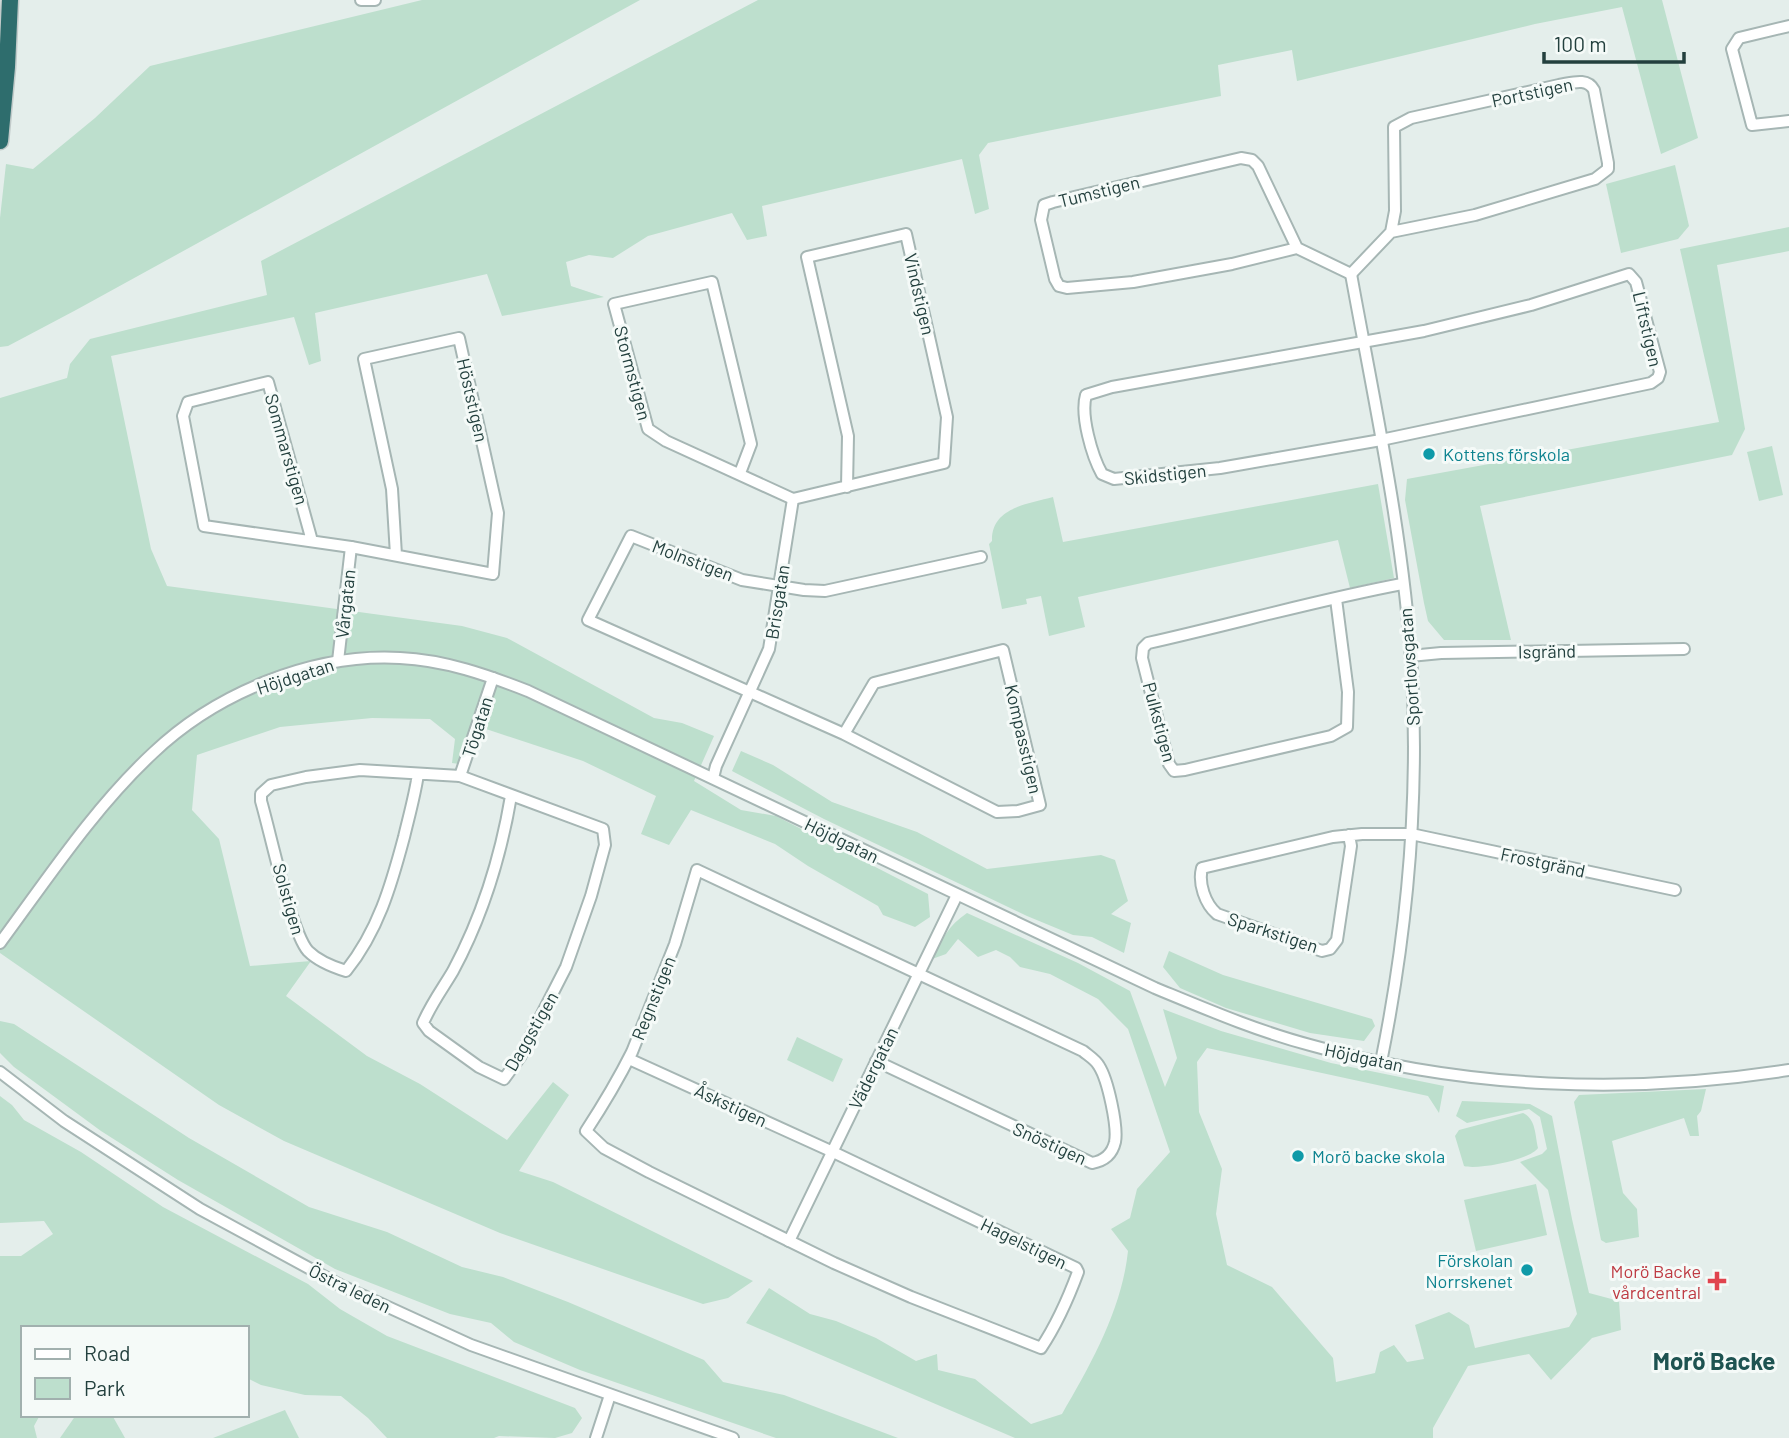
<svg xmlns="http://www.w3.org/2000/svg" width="1789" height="1438" font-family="Barlow,sans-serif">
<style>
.green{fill:#bddfcd}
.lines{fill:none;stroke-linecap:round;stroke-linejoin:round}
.minor-casing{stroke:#a6b6b4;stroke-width:14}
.highway-casing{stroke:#c1cac9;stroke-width:19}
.minor{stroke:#fff;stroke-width:10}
.highway{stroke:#2e6d6d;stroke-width:16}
.culture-dot{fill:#0f9aa8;stroke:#f5faf8;stroke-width:2.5}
.health-dot{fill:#e0444e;stroke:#f5faf8;stroke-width:2.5}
.labels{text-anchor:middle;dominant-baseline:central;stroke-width:6;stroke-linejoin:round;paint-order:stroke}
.street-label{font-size:18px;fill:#23403e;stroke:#f5faf8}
.culture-label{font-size:18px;fill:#0d838f;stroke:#f5faf8;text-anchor:start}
.health-label{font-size:18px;fill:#be3a42;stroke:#f5faf8;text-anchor:end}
.district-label{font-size:24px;font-weight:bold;fill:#1e5351;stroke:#f5faf8}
</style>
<rect width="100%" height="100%" fill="#e4eeeb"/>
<g class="green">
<path d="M422,0H640L76,310L8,346L0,347V218L6,164L33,169L95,118L150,66Z"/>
<path d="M758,0H1662L1698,138L1661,154L1622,7L1535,24L1297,81L1292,50L1218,65L1221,96L988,143L979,155L989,209L975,214L962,159L762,206L767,236L747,240L732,213L648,236L613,258L589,255L566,262L571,286L604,297L502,316L487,274L315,313L321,361L309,365L294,317L111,356L151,549L167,586L462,626L507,638L654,718L682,723L714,736L694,781L741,810L776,816L928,894L930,917L915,927L883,915L878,906L808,866L775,844L691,810L669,845L641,834L656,796L583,761L471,724L459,764L452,763L455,739L430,719L372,718L280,727L197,755L192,810L219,839L250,966L311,961L286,996L367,1056L420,1084L507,1140L553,1082L569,1095L519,1171L553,1182L753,1281L728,1298L703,1304L500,1233L284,1141L219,1105L0,953V398L67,378L70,364L90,339L267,295L261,261Z"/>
<path d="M1675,165L1689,226L1678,239L1621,253L1606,184Z"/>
<path d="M1789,227V251L1717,265L1745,429L1732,455L1480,506L1511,640H1444L1428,621L1424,603L1405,500L1407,479L1719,422L1680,249Z"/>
<path d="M1772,446L1783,495L1759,501L1747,452Z"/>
<path d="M1378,484L1394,578L1350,588L1338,540L1078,597L1085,627L1049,636L1041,596L1026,599L1027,604L1002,609L989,544L992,541C991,508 1027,504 1053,497L1063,542Z"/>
<path d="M741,751L773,765L832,802L917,832L987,869L1101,855L1115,860L1128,901L1111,914L1131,923L1124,953L1092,937L1073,935L1027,916L824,819L732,771Z"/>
<path d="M967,913L1078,963L1130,991L1165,1087L1177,1058L1163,1009L1221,1031L1331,1063L1444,1086L1439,1113L1428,1096L1207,1048L1197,1062L1199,1112L1222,1169L1216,1214L1227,1265L1272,1287L1333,1358L1336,1382L1375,1373L1380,1352L1394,1345L1407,1362L1424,1359L1415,1325L1449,1312L1469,1325L1475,1348L1569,1327L1577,1314L1548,1190L1520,1162L1542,1154L1547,1149L1540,1117L1529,1109L1467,1123L1456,1116L1462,1101L1530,1104L1552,1116L1572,1219L1589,1293L1619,1301L1621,1330L1592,1338L1551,1380L1529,1354L1468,1366L1433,1428V1438H1015L746,1323L769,1288L810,1314L836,1321L876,1338L916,1361L937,1354L938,1370L975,1379L1031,1424L1062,1414C1091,1364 1122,1309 1128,1251L1111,1229L1130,1218L1137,1189L1170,1152L1128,1029L1098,999L1050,974L1020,967L1010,957L996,950L978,957L958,939L946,954L932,959C941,940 949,925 967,913Z"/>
<path d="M1169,951L1223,975L1372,1019L1375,1026L1364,1041L1310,1033L1226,1008L1180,988L1163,967Z"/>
<path d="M0,1021L14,1024L189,1138L309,1207L387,1232L462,1267L503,1277L568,1302L704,1360L723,1382L784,1395L898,1438H776L580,1370L514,1342L491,1323L450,1314L335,1269L178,1180L101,1131L14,1067L0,1053Z"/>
<path d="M797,1037L843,1059L833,1082L787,1060Z"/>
<path d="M1706,1089L1701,1111L1697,1116L1699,1136H1690L1684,1118L1612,1141L1623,1193L1637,1209L1639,1237L1606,1243L1601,1240L1574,1102L1579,1095Z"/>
<path d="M0,1096L12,1105L24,1120L81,1152L163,1207L308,1284L340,1309L387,1336L575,1408L582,1418L572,1433L555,1438L499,1436L494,1438H387L368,1418L341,1396L305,1395L261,1385L247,1378V1328H23V1415H40L34,1426L37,1438H0V1256H21L53,1234L44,1221L0,1223Z"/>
<path d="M1523,1113C1536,1119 1535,1135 1538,1148C1530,1160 1477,1170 1464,1166L1455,1136L1459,1130Z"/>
<path d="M1536,1184L1547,1235L1476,1251L1464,1200Z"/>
<path d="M285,1410L299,1438H213Z"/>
<path d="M76,1415H112L125,1438H60Z"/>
</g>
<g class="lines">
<defs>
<g id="minor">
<path d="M361,0H375"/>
<path d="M1789,26L1739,38L1732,49L1752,125L1789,121"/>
<path d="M1297,248L1232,264L1133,282L1067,288L1059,286L1055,279L1041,220L1044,205L1053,202L1241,158L1252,160L1258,166L1297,248L1351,274"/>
<path d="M1351,274C1375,406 1404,538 1412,672C1419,803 1407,934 1381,1062"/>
<path d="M1351,274L1391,232L1395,211L1394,127L1411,118L1559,85C1572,83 1587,77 1594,90L1608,163V169L1595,179L1475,215L1391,232"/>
<path d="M1629,274L1636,282L1660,372L1658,378L1651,383L1381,440L1220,468L1114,479L1102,474C1092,456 1080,415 1086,395L1112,387L1424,331L1531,305Z"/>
<path d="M740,473L751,444L712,282L614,304L648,429L666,441L793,499"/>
<path d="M793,499L944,463L947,417L906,234L807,257L848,436L847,487"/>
<path d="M312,541L268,382L188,402L183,416L204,526L351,547L493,574L498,513L459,338L364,359L392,489L396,555"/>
<path d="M1336,599L1348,692L1347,727L1331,736L1185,770L1174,771L1169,764L1142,658L1143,648L1148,643C1233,624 1317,600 1402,584"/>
<path d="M1410,656L1441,653L1684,649"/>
<path d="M338,661L351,547"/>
<path d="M844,734L874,683L1003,650L1040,805L1018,811L997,812L844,734L588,620L631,536L742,580L804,590L825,591L981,557"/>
<path d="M418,774C415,795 409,816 404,837C391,886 378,931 346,971C333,967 318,961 308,951C291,932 270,831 261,801V794L271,785L306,777L360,770L460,776L603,829L605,845L591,896L566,967L520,1057L504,1079L479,1067L429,1031L423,1023C431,1004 443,988 453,971C482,917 501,855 511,796"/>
<path d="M460,776L493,678"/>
<path d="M713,778L716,766L769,649L793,499"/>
<path d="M1349,835L1351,846L1337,940L1330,949L1322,951L1217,914C1205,904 1198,883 1202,868L1333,837L1362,834H1411L1675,890"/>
<path d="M0,943C48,878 94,808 153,753C216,693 313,653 400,658C445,660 487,675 528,691L1155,988C1206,1009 1257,1031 1310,1045C1465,1089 1630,1095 1789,1070"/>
<path d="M629,1059L833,1152L1076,1268L1078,1272C1068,1299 1057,1324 1041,1348L911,1297L834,1263L649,1172L604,1148L586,1131C603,1105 618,1080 632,1052L675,944L697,870L1083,1051C1089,1056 1096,1060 1099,1066C1108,1080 1118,1127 1115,1142C1112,1155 1104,1161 1092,1163L876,1061"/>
<path d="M0,1072L64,1121L200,1209L340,1285L471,1345L733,1438"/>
<path d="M789,1241L957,895"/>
<path d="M596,1438L610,1395"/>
</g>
<path id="highway" d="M0,141L7,67L10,0"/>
</defs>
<use href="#minor" class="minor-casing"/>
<use href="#highway" class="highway-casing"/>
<use href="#minor" class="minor"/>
<use href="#highway" class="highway"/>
</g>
<g class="culture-dot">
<circle cx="1429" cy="454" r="7"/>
<circle cx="1298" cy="1156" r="7"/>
<circle cx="1527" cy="1270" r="7"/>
</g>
<path class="health-dot" d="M1713.5 1270.5h7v7h7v7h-7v7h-7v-7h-7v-7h7z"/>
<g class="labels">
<g class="street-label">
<text transform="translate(1532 92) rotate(-12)">Portstigen</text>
<text transform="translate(1099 191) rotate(-14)">Tumstigen</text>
<text transform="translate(920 294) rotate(77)">Vindstigen</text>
<text transform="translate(1648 329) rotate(77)">Liftstigen</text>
<text transform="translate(633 373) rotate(75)">Stormstigen</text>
<text transform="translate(473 400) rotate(77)">Höststigen</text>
<text transform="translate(287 449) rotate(74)">Sommarstigen</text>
<text transform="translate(1165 474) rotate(-6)">Skidstigen</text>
<text transform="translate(693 560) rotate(21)">Molnstigen</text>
<text transform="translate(777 602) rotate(-81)">Brisgatan</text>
<text transform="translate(345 604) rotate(-84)">Vårgatan</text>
<text transform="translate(1547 651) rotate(-1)">Isgränd</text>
<text transform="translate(1409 667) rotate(-94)">Sportlovsgatan</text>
<text transform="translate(295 676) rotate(-18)">Höjdgatan</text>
<text transform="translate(1160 722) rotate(75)">Pulkstigen</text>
<text transform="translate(477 727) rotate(-72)">Tögatan</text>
<text transform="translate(1024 739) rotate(77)">Kompasstigen</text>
<text transform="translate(842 840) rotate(26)">Höjdgatan</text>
<text transform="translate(1543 862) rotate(12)">Frostgränd</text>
<text transform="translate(289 899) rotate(74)">Solstigen</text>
<text transform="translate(1273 932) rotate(18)">Sparkstigen</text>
<text transform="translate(653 998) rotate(-68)">Regnstigen</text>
<text transform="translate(531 1031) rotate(-60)">Daggstigen</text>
<text transform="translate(1364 1057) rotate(12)">Höjdgatan</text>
<text transform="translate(873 1068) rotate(-64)">Vädergatan</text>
<text transform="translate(731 1105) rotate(25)">Åskstigen</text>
<text transform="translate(1050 1143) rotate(24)">Snöstigen</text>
<text transform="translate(1024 1243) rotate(26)">Hagelstigen</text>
<text transform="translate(350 1288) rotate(26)">Östra leden</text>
</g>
<g class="culture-label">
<text x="1443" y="454">Kottens förskola</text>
<text x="1312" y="1156">Morö backe skola</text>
<text x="1513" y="1260" text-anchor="end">Förskolan<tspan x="1513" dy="21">Norrskenet</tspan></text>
</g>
<g class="health-label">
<text x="1701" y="1271">Morö Backe<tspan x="1701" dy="21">vårdcentral</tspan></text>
</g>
<g class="district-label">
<text x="1714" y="1360">Morö Backe</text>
</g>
</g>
<rect x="21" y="1326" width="228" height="91" fill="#f5faf8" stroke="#a1b0ae" stroke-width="2"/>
<rect x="35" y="1349" width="35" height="10" fill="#ffffff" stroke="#a1b0ae" stroke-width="2"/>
<text x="84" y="1361" font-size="21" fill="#23403e">Road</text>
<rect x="35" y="1378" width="35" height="21" fill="#bddfcd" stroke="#a1b0ae" stroke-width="2"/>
<text x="84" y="1396" font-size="21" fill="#23403e">Park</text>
<path d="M1544 52v10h140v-10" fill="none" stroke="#23403e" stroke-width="3.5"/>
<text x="1554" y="52" font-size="21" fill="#23403e" stroke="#f5faf8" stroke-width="5" paint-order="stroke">100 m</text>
</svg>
